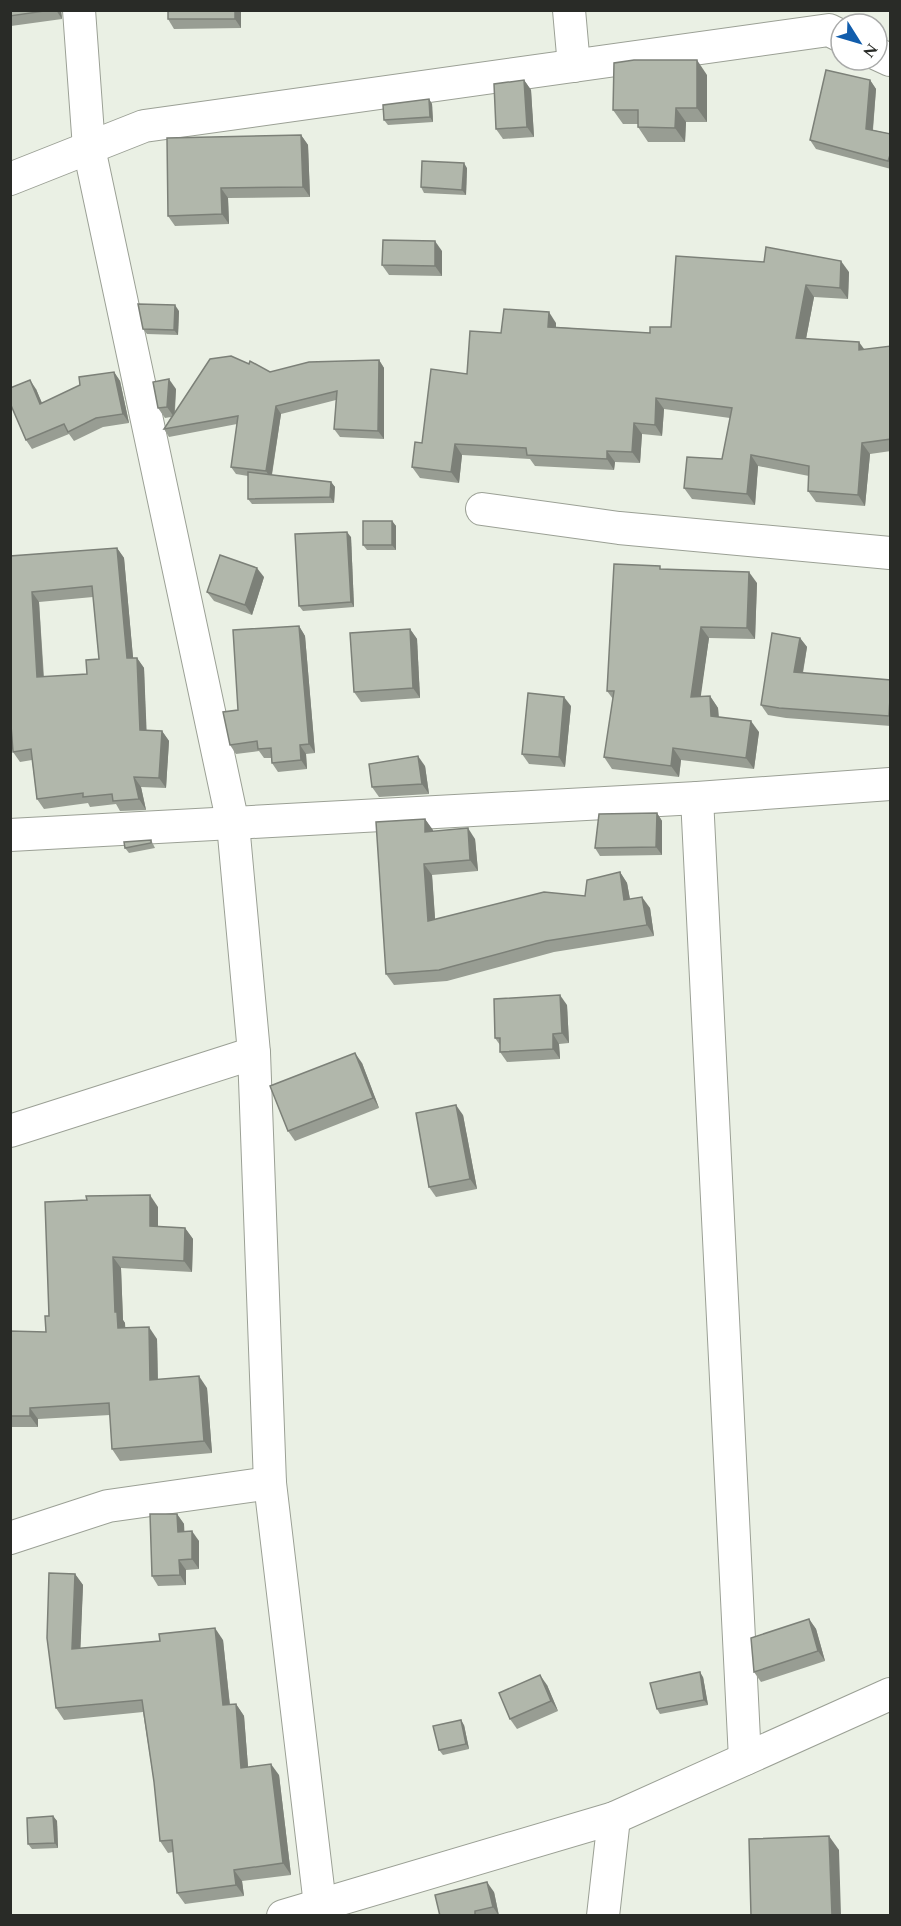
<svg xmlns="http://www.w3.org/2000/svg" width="901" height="1926" font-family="Spectral,serif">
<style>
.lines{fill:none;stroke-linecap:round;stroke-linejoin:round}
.minor-casing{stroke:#9ba095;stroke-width:34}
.minor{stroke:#fff;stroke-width:32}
.wall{fill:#989d93;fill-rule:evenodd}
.shaded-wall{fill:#7c8078}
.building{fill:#b1b7ab;stroke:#7c8078;stroke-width:1.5;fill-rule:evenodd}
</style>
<rect width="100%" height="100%" fill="#eaf0e4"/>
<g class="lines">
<defs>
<g id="minor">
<path d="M79,10L89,148L233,824L254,1053"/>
<path d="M569,10L574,66"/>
<path d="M877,54L890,60"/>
<path d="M10,179L144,126L829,30L841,36"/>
<path d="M482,509L619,528L890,553"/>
<path d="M697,798L745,1759"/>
<path d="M10,835L697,798L890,784"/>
<path d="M10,1131L254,1053L270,1483"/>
<path d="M10,1538L108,1506L270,1483L320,1905"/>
<path d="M283,1916L614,1818L890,1694"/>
<path d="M603,1916L614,1818"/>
</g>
</defs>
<use href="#minor" class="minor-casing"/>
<use href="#minor" class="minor"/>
</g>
<g class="wall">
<path d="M10,10H61L62,19L11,26Z"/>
<path d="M168,10H241V28L174,29L168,19Z"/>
<path d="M707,75V122H686L685,142H648L638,127V124H623L613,110Z"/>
<path d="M524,80L531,90L534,137L503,139L496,129Z"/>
<path d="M870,80L876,89L873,130L891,134V169L816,149L810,140Z"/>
<path d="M429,99L432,104L433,122L388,125L384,120Z"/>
<path d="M301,135L308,145L310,197L228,198L229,224L175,226L168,216Z"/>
<path d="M467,168L466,195L424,193L421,187Z"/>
<path d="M442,251V276L389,275L382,265Z"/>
<path d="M849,272L848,299L814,297L806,339L865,350L891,346V451L870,454L865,506L816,502L808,491L809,476L758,466L755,505L692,499L684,488L722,459L730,418L664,409L662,436L642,434L640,463L615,462L614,470L535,466L530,459L462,455L459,483L420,478L412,467L422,443L467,374L501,333L556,323V327L650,333L671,327Z"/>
<path d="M179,311L178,335L147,334L143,329Z"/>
<path d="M379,360L384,368V439L340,437L334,429L336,400L281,414L272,475L331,482L335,487L334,503L252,504L248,499V476L236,474L231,467L237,424L169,437L164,429L171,417L165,418L158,408L176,389L175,412L249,364L270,372Z"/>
<path d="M114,372L120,381L129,423L103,427L74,441L69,434L32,449L26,440L36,389L42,403Z"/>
<path d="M392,521L396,526V550H367L363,545Z"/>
<path d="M351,537L354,607L303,611L299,606Z"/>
<path d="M117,548L124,558L133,658H137L144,668L146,730L162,731L169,741L166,788L141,787L146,810L120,811L116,804L90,807L88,803L44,809L37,799L32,760L20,762L13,752L10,556ZM93,597L99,659L87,674L44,677L39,602Z"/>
<path d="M663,569L757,583L755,639L709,638L700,697L710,696L718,708L719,717L759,732L754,769L681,760L679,777L612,769L604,757L613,699L607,691Z"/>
<path d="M264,577L252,615L214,601L207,592Z"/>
<path d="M299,626L305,636L315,753L306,754L307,769L278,772L272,763L271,758H264L259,751L236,754L230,745L238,710Z"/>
<path d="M410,629L417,639L420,698L361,702L354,692Z"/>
<path d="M800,638L807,647L803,673L891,680V726L786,718L768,715L761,705Z"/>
<path d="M571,706L565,767L529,764L522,754Z"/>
<path d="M425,766L429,794L379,797L372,787Z"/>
<path d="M657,813L662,821V855L600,856L595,848Z"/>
<path d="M425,819L433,831L475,839L478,871L432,875L435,920L585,896L620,872L627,883L630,899L650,908L654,936L554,952L447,981L394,985L386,974Z"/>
<path d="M151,840L155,848L129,853L125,848Z"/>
<path d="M567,1005L569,1043L559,1044L560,1059L507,1062L500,1052V1045L495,1038Z"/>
<path d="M362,1063L379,1108L295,1141L288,1131Z"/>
<path d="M463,1115L477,1189L436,1197L429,1187Z"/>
<path d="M158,1207V1227L185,1228L193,1239L192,1272L121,1268L123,1320L125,1323V1328L157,1339L158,1380L207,1388L212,1453L120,1461L112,1449L110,1415L38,1419V1427H10V1331L46,1332L49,1316Z"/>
<path d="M177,1514L184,1524V1532L199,1541V1569L186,1570V1585L158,1586L152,1576Z"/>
<path d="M75,1574L83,1585L80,1648L223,1640L230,1705L236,1704L244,1716L248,1767L279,1775L291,1875L242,1881L244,1896L185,1904L177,1893L173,1852L168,1853L160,1841L154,1782L143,1712L64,1720L56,1708Z"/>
<path d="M809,1619L816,1629L825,1661L761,1682L754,1672Z"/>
<path d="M703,1677L708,1705L660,1714L657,1709Z"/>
<path d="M547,1685L558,1711L517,1729L510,1719Z"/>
<path d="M464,1725L469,1749L443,1755L439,1750Z"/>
<path d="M53,1816L57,1821L58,1848L32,1849L28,1844Z"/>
<path d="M494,1892L499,1916H440Z"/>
</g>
<g class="shaded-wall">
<path d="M56,10H61L62,19Z"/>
<path d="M235,10H241V28L235,19Z"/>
<path d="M697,60L707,75V122L697,108Z"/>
<path d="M524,80L531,90L534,137L527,127Z"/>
<path d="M870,80L876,89L872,138L866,129Z"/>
<path d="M429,99L432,104L433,122L430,117Z"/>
<path d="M676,108L686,122L685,142L675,128Z"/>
<path d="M301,135L308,145L310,197L303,187Z"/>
<path d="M891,152V165L888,161Z"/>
<path d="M464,163L467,168L466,195L462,190Z"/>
<path d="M221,188L228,198L229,224L222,214Z"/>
<path d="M435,241L442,251V276L435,266Z"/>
<path d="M841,261L849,272L848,299L840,288Z"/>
<path d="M806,285L814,297L804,349L796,338Z"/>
<path d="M175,305L179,311L178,335L174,330Z"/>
<path d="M549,312L556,323V338L548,327Z"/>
<path d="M859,342L867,353L859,350Z"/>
<path d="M379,360L384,368V439L378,431Z"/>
<path d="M114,372L120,381L129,423L123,414Z"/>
<path d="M169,379L176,389L174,417L167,407Z"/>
<path d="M30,380L36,389L46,413L40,404Z"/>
<path d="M656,398L664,409L662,436L655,425Z"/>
<path d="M276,406L281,414L271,479L266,471Z"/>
<path d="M634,423L642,434L640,463L632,452Z"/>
<path d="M862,443L870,454L865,506L858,495Z"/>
<path d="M455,444L462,455L459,483L451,472Z"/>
<path d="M607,451L615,462L614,470L607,459Z"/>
<path d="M751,455L758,466L755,505L747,494Z"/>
<path d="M331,482L335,487L334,503L330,497Z"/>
<path d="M392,521L396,526V550L392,545Z"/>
<path d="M347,532L351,537L354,607L351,602Z"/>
<path d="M117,548L124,558L134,668L127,658Z"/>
<path d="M257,568L264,577L252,615L245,605Z"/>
<path d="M749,572L757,583L755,639L747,628Z"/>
<path d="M32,592L39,602L44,688L37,677Z"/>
<path d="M299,626L305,636L315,753L309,744Z"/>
<path d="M701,627L709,638L699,709L691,697Z"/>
<path d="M410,629L417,639L420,698L413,688Z"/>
<path d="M800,638L807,647L801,682L794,672Z"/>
<path d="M137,658L144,668L147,740L140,730Z"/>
<path d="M891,691V718L889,716Z"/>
<path d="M710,696L718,708L719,727L711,716Z"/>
<path d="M564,697L571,706L565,767L559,757Z"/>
<path d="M751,721L759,732L754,769L746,758Z"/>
<path d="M162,731L169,741L166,788L159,778Z"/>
<path d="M300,745L306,754L307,769L301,760Z"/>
<path d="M673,748L681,760L679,777L671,766Z"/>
<path d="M418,756L425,766L429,794L422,784Z"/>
<path d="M134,777L141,787L146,810L139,799Z"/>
<path d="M657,813L662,821V855L656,847Z"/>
<path d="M425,819L433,830V843L425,832Z"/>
<path d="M468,828L475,839L478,871L470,860Z"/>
<path d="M424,864L432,875L436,932L428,921Z"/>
<path d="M620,872L627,883L632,911L624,900Z"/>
<path d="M642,897L650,908L654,936L647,925Z"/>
<path d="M560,995L567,1005L569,1043L562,1033Z"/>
<path d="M553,1034L559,1044L560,1059L553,1049Z"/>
<path d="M355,1053L362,1063L379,1108L373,1098Z"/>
<path d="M456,1105L463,1115L477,1189L470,1179Z"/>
<path d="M150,1195L158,1207V1238L150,1226Z"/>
<path d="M185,1228L193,1239L192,1272L184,1261Z"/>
<path d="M113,1257L121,1268L123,1320L125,1323L126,1339L118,1328L115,1312Z"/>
<path d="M149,1327L157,1339L158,1392L150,1380Z"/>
<path d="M199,1376L207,1388L212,1453L204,1441Z"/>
<path d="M30,1408L38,1419V1427L30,1416Z"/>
<path d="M177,1514L184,1524L185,1542L178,1532Z"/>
<path d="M192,1531L199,1541V1569L192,1559Z"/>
<path d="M179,1560L186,1570V1585L180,1575Z"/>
<path d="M75,1574L83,1585L80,1661L72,1649Z"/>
<path d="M809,1619L816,1629L825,1661L818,1651Z"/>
<path d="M215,1628L223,1640L231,1717L223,1705Z"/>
<path d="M700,1672L703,1677L708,1705L704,1700Z"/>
<path d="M540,1675L547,1685L558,1711L551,1701Z"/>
<path d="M236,1704L244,1716L249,1779L241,1768Z"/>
<path d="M461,1720L464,1725L469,1749L466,1744Z"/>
<path d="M271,1764L279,1775L291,1875L283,1863Z"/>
<path d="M53,1816L57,1821L58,1848L55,1843Z"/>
<path d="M829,1836L839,1850L841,1916H832Z"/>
<path d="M234,1870L242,1881L244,1896L236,1885Z"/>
<path d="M487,1882L494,1892L499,1916L493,1907Z"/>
</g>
<g class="building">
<path d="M10,10H51L10,16Z"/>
<rect x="168" y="10" width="67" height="9"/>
<path d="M634,60H697V108H676L675,128L638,127V110H613L614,63Z"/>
<path d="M826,70L870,80L866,129L891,134V152L888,161L810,140Z"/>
<path d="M524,80L527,127L496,129L494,84Z"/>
<path d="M429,99L430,117L384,120L383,105Z"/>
<path d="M301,135L303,187L221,188L222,214L168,216L167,138Z"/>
<path d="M422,161L464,163L462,190L421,187Z"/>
<path d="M383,240L435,241V266L382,265Z"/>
<path d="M766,247L841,261L840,288L806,285L796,338L859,342V350L891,346V439L862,443L858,495L808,491L809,466L751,455L747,494L684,488L687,457L722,459L732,408L656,398L655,425L634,423L632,452L607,451V459L527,455L526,448L455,444L451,472L412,467L415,442L422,443L431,369L467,374L470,331L501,333L504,309L549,312L548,327L650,333V327H671L676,256L764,262Z"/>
<path d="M138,304L175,305L174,330L143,329Z"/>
<path d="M231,356L249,364L250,361L270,372L309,362L379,360L378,431L334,429L337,391L276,406L266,471L231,467L238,416L164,429L210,359Z"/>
<path d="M114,372L123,414L96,418L68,432L64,424L26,440L10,403V388L30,380L40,404L80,385L79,377Z"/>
<path d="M169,379L167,407L158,408L153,382Z"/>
<path d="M248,472L331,482L330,497L248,499Z"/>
<rect x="363" y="521" width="29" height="24"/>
<path d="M347,532L351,602L299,606L295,534Z"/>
<path d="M117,548L127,658H137L140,730L162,731L159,778L134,777L139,799L113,801L112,794L83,797V793L37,799L31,749L13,752L10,712V556ZM92,586L99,659L86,660L87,674L37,677L32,592Z"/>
<path d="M220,555L257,568L245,605L207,592Z"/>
<path d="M614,564L660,566V569L749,572L747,628L701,627L691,697L710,696L711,716L751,721L746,758L673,748L671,766L604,757L614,691H607Z"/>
<path d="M299,626L309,744L300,745L301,760L272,763L271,748L258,749L257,741L230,745L223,712L238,710L233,630Z"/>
<path d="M410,629L413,688L354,692L350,633Z"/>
<path d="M772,633L800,638L794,672L891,680L889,716L779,708L761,705Z"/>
<path d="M528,693L564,697L559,757L522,754Z"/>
<path d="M418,756L422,784L372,787L369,764Z"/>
<path d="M657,813L656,847L595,848L599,814Z"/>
<path d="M425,819V832L468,828L470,860L424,864L428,921L544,892L585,896L587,880L620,872L624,900L642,897L647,925L546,941L439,970L386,974L376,822Z"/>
<path d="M151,840V843L125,848L124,842Z"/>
<path d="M560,995L562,1033L553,1034V1049L500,1052V1038H495L494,999Z"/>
<path d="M355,1053L373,1098L288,1131L270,1086Z"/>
<path d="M456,1105L470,1179L429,1187L416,1113Z"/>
<path d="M150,1195V1226L185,1228L184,1261L113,1257L115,1312H117L118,1328L149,1327L150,1380L199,1376L204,1441L112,1449L109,1403L30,1408V1416H10V1331L46,1332L45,1316H49L45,1202L87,1200L86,1196Z"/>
<path d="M150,1514H177L178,1532L192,1531V1559L179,1560L180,1575L152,1576Z"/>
<path d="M49,1573L75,1574L72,1649L160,1641L159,1634L215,1628L223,1705L236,1704L241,1768L271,1764L283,1863L234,1870L236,1885L177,1893L172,1840L160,1841L154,1782L142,1700L56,1708L47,1638Z"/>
<path d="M809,1619L818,1651L754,1672L751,1638Z"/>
<path d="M700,1672L704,1700L657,1709L650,1683Z"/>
<path d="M540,1675L551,1701L510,1719L499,1693Z"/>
<path d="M461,1720L466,1744L439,1750L433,1726Z"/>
<path d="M53,1816L55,1843L28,1844L27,1818Z"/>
<path d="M829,1836L832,1916H751L749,1839Z"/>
<path d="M487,1882L493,1907L475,1911V1916H440L435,1895Z"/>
</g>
<rect width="901" height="1926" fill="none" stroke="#292b27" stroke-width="24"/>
<g transform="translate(859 42) rotate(127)"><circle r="28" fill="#ffffff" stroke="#a9aaa9" stroke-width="1.5"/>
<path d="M0-4.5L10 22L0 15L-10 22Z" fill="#115dac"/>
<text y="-9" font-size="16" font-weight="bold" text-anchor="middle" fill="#292b27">N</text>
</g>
</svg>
